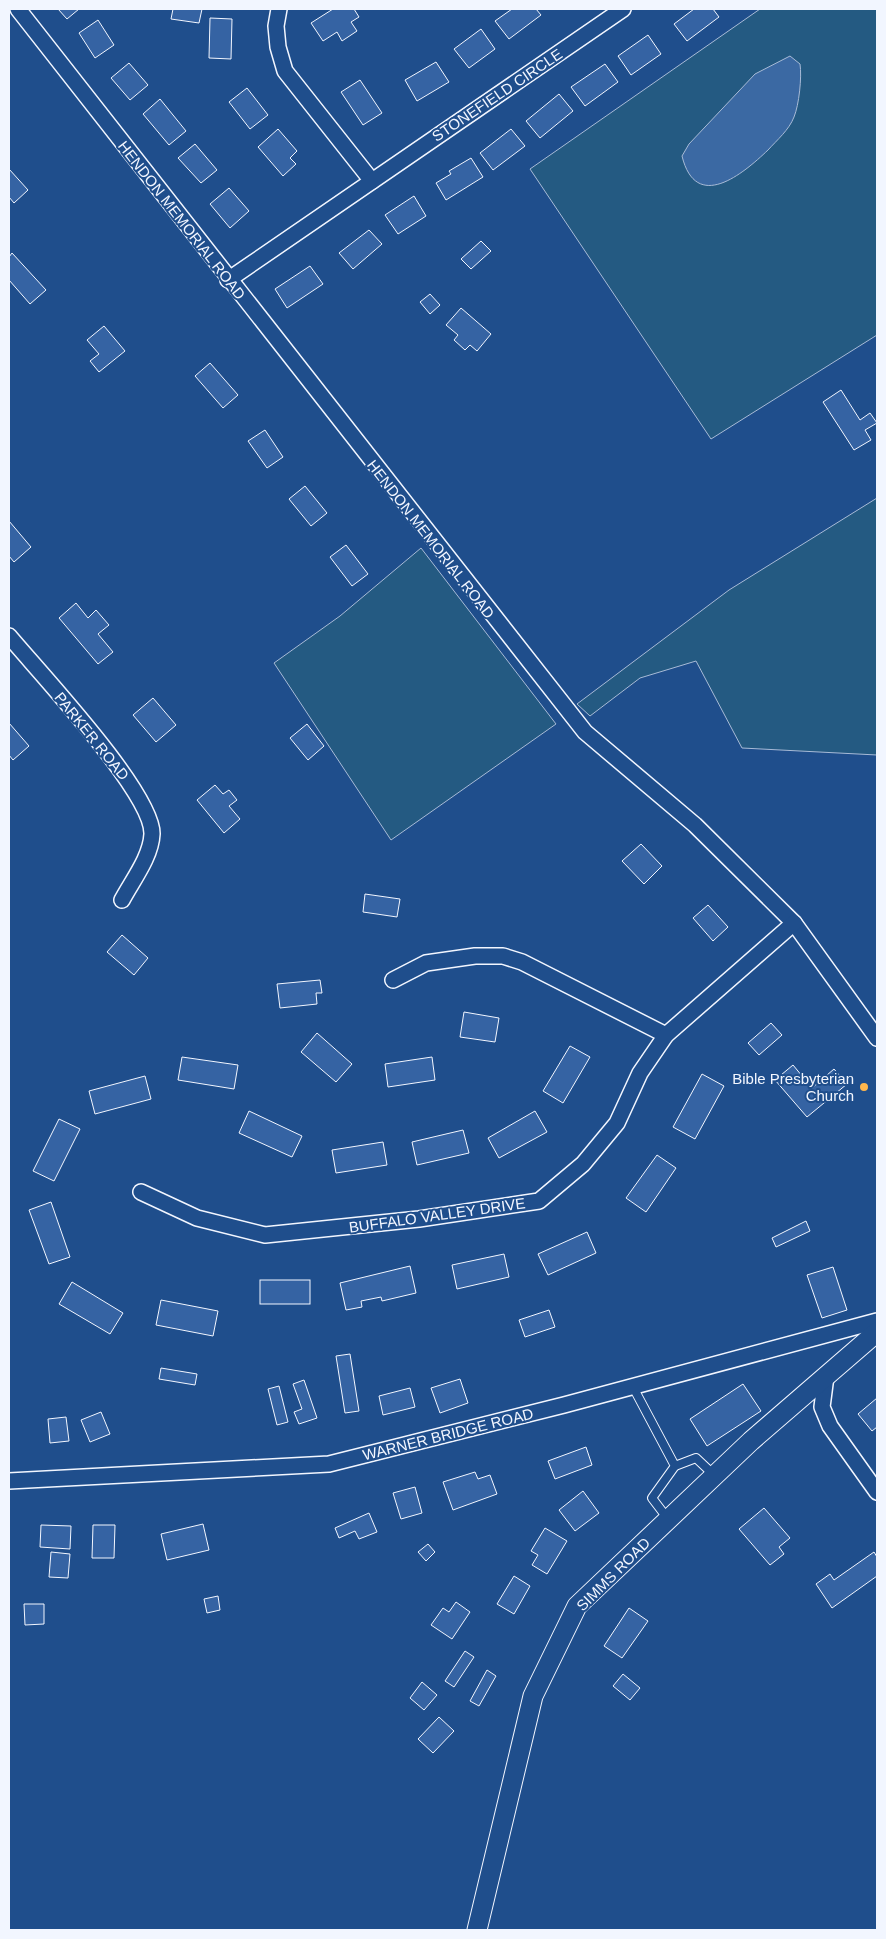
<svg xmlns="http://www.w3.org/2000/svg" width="886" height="1939" font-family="Arial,sans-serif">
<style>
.green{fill:#245a82;stroke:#a8bbd7}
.water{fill:#3b69a3;stroke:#a8bbd7}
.building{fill:#3563a3;stroke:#f2f6ff}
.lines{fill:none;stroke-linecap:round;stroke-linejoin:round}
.service-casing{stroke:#f2f6ff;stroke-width:10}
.minor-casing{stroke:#f2f6ff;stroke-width:18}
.tertiary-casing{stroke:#f2f6ff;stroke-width:21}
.service{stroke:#1f4e8c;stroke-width:8}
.minor{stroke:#1f4e8c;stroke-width:15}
.tertiary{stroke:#1f4e8c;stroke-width:19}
.poi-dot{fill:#ffb74d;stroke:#1f4e8c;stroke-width:2}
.labels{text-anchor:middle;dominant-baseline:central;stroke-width:4;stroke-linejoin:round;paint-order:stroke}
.street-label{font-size:15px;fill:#f2f6ff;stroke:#1f4e8c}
.poi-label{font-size:15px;fill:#f2f6ff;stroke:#1f4e8c;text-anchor:end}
</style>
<rect width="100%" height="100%" fill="#1f4e8c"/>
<g class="green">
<path d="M760,9H877V335L711,439L530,169Z"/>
<path d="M877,498V755L742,748L696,661L640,678L590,716L577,704L729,590Z"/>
<path d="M421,548L556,724L391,840L274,663L340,616Z"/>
</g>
<path class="water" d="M790,56L800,64C802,77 799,105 794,117C789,130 777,140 768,150C743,174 696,213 682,156L689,144L755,74Z"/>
<g class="building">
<path d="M58,9H79L67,19Z"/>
<path d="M173,9H202L199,23L171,19Z"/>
<path d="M333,9H354L359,17L351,22L357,31L342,41L337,32L323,41L311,23Z"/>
<path d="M512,9H536L541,15L509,39L495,21Z"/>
<path d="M694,9H713L719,17L687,41L674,24Z"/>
<path d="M210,18L232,19L231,59L209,58Z"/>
<path d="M98,20L114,45L95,58L79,33Z"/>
<path d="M481,29L495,49L469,68L454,49Z"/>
<path d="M648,35L661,54L631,75L618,56Z"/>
<path d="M436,62L449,82L417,101L405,80Z"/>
<path d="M129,63L148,85L130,100L111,78Z"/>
<path d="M605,64L618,82L585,106L571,87Z"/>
<path d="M360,80L382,113L363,125L341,92Z"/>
<path d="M247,88L268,115L250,129L229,102Z"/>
<path d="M559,94L573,111L540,138L526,121Z"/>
<path d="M160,99L186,131L169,145L143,114Z"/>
<path d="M278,129L297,151L290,158L296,164L283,176L258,147Z"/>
<path d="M511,129L525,146L493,170L480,153Z"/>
<path d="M195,144L217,170L201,183L178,158Z"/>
<path d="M471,158L483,177L446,200L436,183L451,174L449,171Z"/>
<path d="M9,169L28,190L14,203L9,197Z"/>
<path d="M229,188L249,211L230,228L210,204Z"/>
<path d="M414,196L426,216L398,234L385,215Z"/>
<path d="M369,230L382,244L353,269L339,253Z"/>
<path d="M481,241L491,251L471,269L461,259Z"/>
<path d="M12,253L46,290L30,304L9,280V257Z"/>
<path d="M310,266L323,284L287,308L275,289Z"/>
<path d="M430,294L440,305L430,314L420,302Z"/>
<path d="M461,308L491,334L477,351L470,345L465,350L454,340L458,335L446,325Z"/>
<path d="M104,326L125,351L99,372L90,361L99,354L87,340Z"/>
<path d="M210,363L238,395L223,408L195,376Z"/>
<path d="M841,390L860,420L870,413L877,423L865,430L871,440L854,450L823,402Z"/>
<path d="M265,430L283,457L267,468L248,441Z"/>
<path d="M305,486L327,513L311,526L289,499Z"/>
<path d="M9,521L31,547L14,562L9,556Z"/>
<path d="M346,545L368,574L352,586L330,557Z"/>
<path d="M76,603L88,618L96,610L109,625L98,634L113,652L98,664L59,618Z"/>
<path d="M153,698L176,725L156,742L133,715Z"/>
<path d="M9,723L29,746L13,760L9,755Z"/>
<path d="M307,724L324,746L308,760L290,738Z"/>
<path d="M215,785L223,794L229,790L237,800L229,806L240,819L224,833L197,800Z"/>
<path d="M641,844L662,866L644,884L622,861Z"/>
<path d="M365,894L400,899L397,917L363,912Z"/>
<path d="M708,905L728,927L713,941L693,918Z"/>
<path d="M122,935L148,958L134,975L107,952Z"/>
<path d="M320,980L322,993H316L317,1004L280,1008L277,984Z"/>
<path d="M464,1012L499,1018L495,1042L460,1037Z"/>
<path d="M771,1023L782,1035L759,1055L748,1043Z"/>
<path d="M317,1033L352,1064L336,1082L301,1052Z"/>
<path d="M570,1046L590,1057L563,1103L543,1091Z"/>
<path d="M182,1057L238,1065L234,1089L178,1080Z"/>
<path d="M432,1057L435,1080L388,1087L385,1064Z"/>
<path d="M793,1065L812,1088L834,1069L847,1084L807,1117L775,1080Z"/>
<path d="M702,1074L724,1086L695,1139L673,1127Z"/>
<path d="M145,1076L151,1099L95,1114L89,1091Z"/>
<path d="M249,1111L302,1136L292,1157L239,1133Z"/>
<path d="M535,1111L547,1132L499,1158L488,1138Z"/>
<path d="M59,1119L80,1129L54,1181L33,1171Z"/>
<path d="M463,1130L469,1153L417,1165L412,1142Z"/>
<path d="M383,1142L387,1165L336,1173L332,1150Z"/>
<path d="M657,1155L676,1168L646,1212L626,1198Z"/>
<path d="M51,1202L70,1257L49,1264L29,1210Z"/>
<path d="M806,1221L810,1231L776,1247L772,1238Z"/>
<path d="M587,1232L596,1253L548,1275L538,1254Z"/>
<path d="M504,1254L509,1277L457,1289L452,1265Z"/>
<path d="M410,1266L416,1293L382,1301L381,1297L361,1301L362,1307L346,1310L340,1283Z"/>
<path d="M833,1267L847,1310L822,1318L807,1275Z"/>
<rect x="260" y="1280" width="50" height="24"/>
<path d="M72,1282L123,1313L110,1334L59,1304Z"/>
<path d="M161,1300L218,1311L213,1336L156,1325Z"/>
<path d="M549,1310L555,1327L525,1337L519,1320Z"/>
<path d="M350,1354L359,1411L345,1413L336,1356Z"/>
<path d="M161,1368L197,1374L195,1385L159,1379Z"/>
<path d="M460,1379L468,1403L440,1413L431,1388Z"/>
<path d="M304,1380L317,1418L299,1424L294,1412L302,1409L293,1384Z"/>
<path d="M743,1384L761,1411L707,1446L690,1419Z"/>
<path d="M279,1386L288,1422L277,1425L268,1389Z"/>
<path d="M410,1388L415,1407L383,1415L379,1396Z"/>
<path d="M877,1398V1427L872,1431L858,1414Z"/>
<path d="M101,1412L110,1434L90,1442L81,1420Z"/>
<path d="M66,1417L69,1441L50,1443L48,1419Z"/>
<path d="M586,1447L592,1465L555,1479L548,1461Z"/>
<path d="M475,1472L478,1479L490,1475L497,1494L453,1510L443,1482Z"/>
<path d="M415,1487L422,1513L401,1519L393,1493Z"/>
<path d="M583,1491L599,1513L575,1531L559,1510Z"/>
<path d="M764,1508L790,1538L779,1547L784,1554L770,1565L739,1529Z"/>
<path d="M369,1513L377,1532L359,1539L355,1531L339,1538L335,1528Z"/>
<path d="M203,1524L209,1550L167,1560L161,1534Z"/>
<path d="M41,1525L71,1526L70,1549L40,1547Z"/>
<path d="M93,1525H115L114,1558H92Z"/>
<path d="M545,1528L567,1541L547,1574L532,1565L538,1555L531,1551Z"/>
<path d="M428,1544L435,1552L426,1561L418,1552Z"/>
<path d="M51,1552L70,1554L68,1578L49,1577Z"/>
<path d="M874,1552L877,1557V1576L832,1608L816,1584L830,1574L834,1580Z"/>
<path d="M514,1576L530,1586L514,1614L497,1604Z"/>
<path d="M218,1596L220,1610L207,1613L204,1599Z"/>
<path d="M456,1602L470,1612L452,1639L431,1625L443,1608L449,1612Z"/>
<path d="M24,1604H44V1624L25,1625Z"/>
<path d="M629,1608L648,1621L622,1658L604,1646Z"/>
<path d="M465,1651L474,1657L454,1687L445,1681Z"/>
<path d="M487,1670L496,1676L479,1706L470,1701Z"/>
<path d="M623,1674L640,1688L630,1700L613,1686Z"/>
<path d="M422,1682L437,1695L424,1710L410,1698Z"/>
<path d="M439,1717L454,1731L433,1753L418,1739Z"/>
</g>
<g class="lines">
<defs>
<g id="service">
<path d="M633,1387L675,1466L652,1498L668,1519"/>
<path d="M675,1466L696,1458L714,1475"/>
</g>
<g id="minor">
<path d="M18,9L585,732L695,825L794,923L877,1038"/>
<path d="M279,9L276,26L278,47L285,71L372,181"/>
<path d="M228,280L623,9"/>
<path d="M9,636C39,672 153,793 152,834C151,857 132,881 122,900"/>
<path d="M393,980L426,963L475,956H503L522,962L666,1035"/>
<path d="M141,1192L197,1218L265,1235L419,1219L539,1201L583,1164L617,1123L640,1073L666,1035L794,923"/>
<path d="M826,1376L822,1407L830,1426L877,1492"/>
<path d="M9,1481L329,1464L564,1405L877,1321"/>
</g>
<path id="tertiary" d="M477,1930L533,1696L577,1606L751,1441L877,1332"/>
</defs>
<use href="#service" class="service-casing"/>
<use href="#minor" class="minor-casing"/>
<use href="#tertiary" class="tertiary-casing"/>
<use href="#service" class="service"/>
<use href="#minor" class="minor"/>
<use href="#tertiary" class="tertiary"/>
</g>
<circle class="poi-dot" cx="864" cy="1087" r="5"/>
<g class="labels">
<g class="street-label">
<text transform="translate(497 95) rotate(-34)">STONEFIELD CIRCLE</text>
<text transform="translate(182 220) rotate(52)">HENDON MEMORIAL ROAD</text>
<text transform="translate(431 539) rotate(52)">HENDON MEMORIAL ROAD</text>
<text transform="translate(92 736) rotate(51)">PARKER ROAD</text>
<text transform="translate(437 1215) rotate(-8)">BUFFALO VALLEY DRIVE</text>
<text transform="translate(448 1434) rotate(-14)">WARNER BRIDGE ROAD</text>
<text transform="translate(613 1574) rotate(-45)">SIMMS ROAD</text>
</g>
<g class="poi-label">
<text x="854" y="1078">Bible Presbyterian<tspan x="854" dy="17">Church</tspan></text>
</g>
</g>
<rect width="886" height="1939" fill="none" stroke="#f2f6ff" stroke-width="20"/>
</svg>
